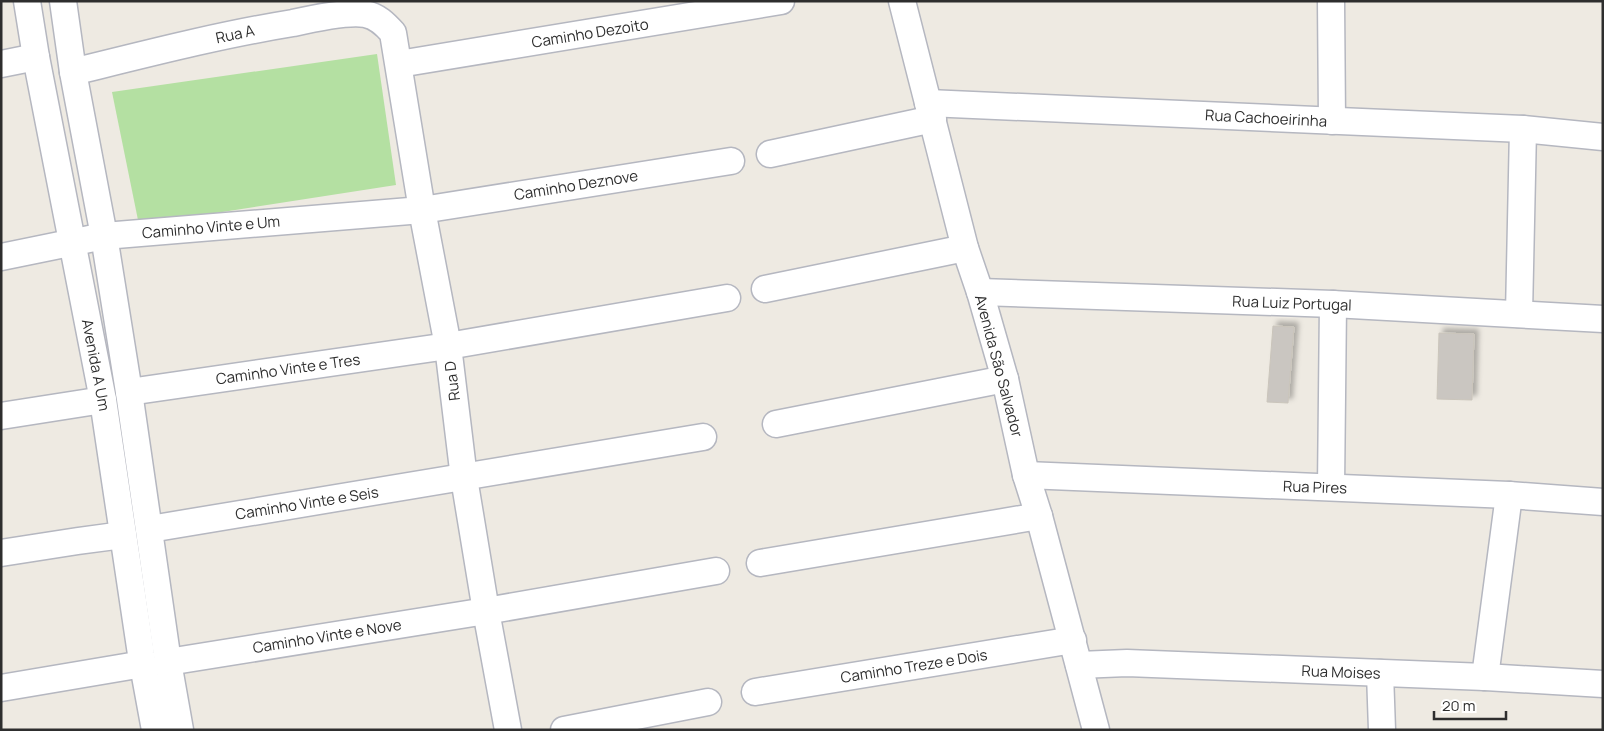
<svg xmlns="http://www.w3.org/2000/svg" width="1604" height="731" font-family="Manrope,sans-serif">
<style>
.park{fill:#b4e0a2}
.building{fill:#cac6c1;stroke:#cac5bb;filter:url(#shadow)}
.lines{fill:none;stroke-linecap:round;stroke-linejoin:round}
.minor-casing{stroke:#b5b7c0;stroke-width:29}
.minor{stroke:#fff;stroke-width:26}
.labels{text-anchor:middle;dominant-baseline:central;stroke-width:4.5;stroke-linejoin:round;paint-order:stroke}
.street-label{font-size:15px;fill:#2e2e2e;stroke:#fff}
</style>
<defs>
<filter id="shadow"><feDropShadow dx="4.5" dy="-4.5" stdDeviation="2.5" flood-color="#0004"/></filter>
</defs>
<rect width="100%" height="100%" fill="#eeeae2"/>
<path class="park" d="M377,54L396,185L139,225L112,92Z"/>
<g class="building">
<path d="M1273,326L1294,327L1288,403L1267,402Z"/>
<path d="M1439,333L1474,334L1472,400L1437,399Z"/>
</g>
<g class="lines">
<defs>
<g id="minor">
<path d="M27,1L36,57L103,400L141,654L155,730"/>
<path d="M63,1L73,72L104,236L129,392L168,662L180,730"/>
<path d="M902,1L965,248L980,292L1005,379L1026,475L1039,516L1096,730"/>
<path d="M1331,1L1332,121"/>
<path d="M1,64L36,57"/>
<path d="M399,64L781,1"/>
<path d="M73,72C146,54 219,35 293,23C311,19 347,11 365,14C377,16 385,24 393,33L422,210L448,346L464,478L486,611L508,730"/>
<path d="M928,103L1523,129L1603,137"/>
<path d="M770,154L933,119"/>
<path d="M1,257L104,236L422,210L731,161"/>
<path d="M765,289L965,248"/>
<path d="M980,292L1333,304L1603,319"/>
<path d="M1519,314L1523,129"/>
<path d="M129,392L448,346L727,298"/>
<path d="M1,416L103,400"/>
<path d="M776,424L1005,379"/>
<path d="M1026,475L1509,495L1603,502"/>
<path d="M1331,487L1333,304"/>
<path d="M150,529L703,437"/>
<path d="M1,553L78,541L123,535"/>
<path d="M760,563L1039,516"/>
<path d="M168,662L486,611L716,571"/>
<path d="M1079,665L1127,663L1485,677L1603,684"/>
<path d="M1380,673L1382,730"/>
<path d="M1485,677L1509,495"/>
<path d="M1,688L143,664"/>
<path d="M755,692L1073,640"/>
<path d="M564,730L708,702"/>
</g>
</defs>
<use href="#minor" class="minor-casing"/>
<use href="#minor" class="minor"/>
</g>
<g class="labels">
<g class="street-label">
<text transform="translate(590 33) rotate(-9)">Caminho Dezoito</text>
<text transform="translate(235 34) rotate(-12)">Rua A</text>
<text transform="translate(1266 118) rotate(3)">Rua Cachoeirinha</text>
<text transform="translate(576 185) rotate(-9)">Caminho Deznove</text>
<text transform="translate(211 227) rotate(-5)">Caminho Vinte e Um</text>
<text transform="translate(1292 303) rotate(2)">Rua Luiz Portugal</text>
<text transform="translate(96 365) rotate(79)">Avenida A Um</text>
<text transform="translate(999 366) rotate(75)">Avenida São Salvador</text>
<text transform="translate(288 369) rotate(-8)">Caminho Vinte e Tres</text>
<text transform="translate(452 381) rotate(-97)">Rua D</text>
<text transform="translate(1315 487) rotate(2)">Rua Pires</text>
<text transform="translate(307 503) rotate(-9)">Caminho Vinte e Seis</text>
<text transform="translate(327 636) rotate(-9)">Caminho Vinte e Nove</text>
<text transform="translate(914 666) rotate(-9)">Caminho Treze e Dois</text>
<text transform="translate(1341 672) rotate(2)">Rua Moises</text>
</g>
</g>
<rect width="1604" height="731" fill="none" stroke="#2e2e2e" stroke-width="5"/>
<path d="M1434 711v8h72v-8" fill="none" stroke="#2e2e2e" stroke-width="2.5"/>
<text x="1442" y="711" font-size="15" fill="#2e2e2e" stroke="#ffffff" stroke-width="4" paint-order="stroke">20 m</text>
</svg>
